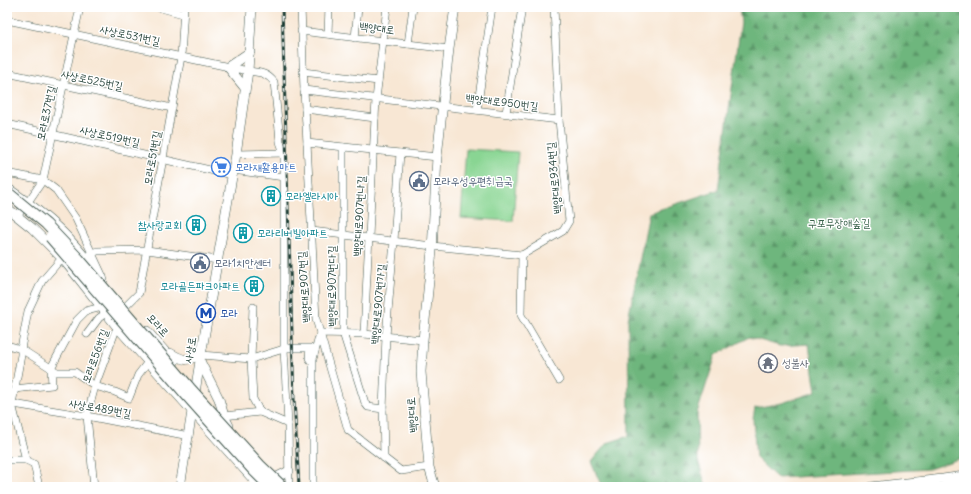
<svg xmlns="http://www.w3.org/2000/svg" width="971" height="494" font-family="Delius,'Poor Story',sans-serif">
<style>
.grass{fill:#89d593;stroke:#548964}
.forest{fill:url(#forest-firs);stroke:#467a58}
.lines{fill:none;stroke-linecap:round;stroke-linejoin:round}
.minor-casing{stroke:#40564c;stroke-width:8}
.major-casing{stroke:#40564c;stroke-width:10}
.highway-casing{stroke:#40564c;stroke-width:12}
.minor{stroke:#fff;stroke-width:7}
.major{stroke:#fff;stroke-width:9}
.highway{stroke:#fff;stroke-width:10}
.rail-casing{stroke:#1f3d34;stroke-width:3}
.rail{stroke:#fff;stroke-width:1.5;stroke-dasharray:4.5;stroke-linecap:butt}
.highway-bridge-casing{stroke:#40564c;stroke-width:12;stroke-linecap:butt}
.highway-bridge{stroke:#fff;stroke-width:10}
.labels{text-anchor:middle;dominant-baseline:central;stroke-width:3;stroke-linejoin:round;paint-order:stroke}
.street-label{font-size:11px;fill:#1f3d34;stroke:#fff}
.shop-label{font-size:11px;fill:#366cbe;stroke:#fff;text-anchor:start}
.service-label{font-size:11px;fill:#4e5e75;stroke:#fff;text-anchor:start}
.culture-label{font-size:11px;fill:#0d838f;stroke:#fff;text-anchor:start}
.park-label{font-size:11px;fill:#3a634c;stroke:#fff}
.transit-label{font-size:11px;fill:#164399;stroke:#fff;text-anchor:start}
.worship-label{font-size:11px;fill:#5b616d;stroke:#fff;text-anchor:start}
</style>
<defs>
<pattern id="forest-firs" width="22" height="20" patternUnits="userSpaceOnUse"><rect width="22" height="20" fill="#6eb67d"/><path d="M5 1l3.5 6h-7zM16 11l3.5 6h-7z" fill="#5a9567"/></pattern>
</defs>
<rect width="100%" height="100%" fill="#fff"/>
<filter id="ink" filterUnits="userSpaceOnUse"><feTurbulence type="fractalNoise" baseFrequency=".025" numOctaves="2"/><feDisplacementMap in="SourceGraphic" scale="8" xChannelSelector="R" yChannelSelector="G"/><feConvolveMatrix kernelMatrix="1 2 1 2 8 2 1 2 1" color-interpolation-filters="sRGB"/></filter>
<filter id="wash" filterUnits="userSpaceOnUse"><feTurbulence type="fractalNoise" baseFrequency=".012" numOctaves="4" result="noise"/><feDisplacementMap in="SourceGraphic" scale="16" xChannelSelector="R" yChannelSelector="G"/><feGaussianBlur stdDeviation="0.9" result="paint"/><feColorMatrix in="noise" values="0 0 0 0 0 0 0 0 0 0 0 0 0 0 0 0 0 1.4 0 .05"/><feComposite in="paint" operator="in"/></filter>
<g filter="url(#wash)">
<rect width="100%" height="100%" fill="#f8e7d4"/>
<path class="grass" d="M466,149L518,152L513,221L461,218Z"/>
<path class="forest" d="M739,7H964V457L929,469L777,478L756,458L753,419L755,408L782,403L816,392L809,344L780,346L749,337L716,355L697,413L698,460L706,487H602L591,462L607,443L629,436L628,320L649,213L718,190L741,22Z"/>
</g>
<g filter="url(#ink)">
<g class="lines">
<defs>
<g id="minor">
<path d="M157,7L183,14"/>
<path d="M301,7L304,90L307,143L316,319L320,333L348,430L401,471L429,467"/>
<path d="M7,20L248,71C260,73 266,72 274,82L279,130L280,142L284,153V349L288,424L289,487"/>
<path d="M301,31L449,49"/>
<path d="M328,34L329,7"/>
<path d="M355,38L358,7"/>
<path d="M408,44L413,7"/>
<path d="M303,72L378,81"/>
<path d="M7,73L172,108"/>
<path d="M304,90L559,120"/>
<path d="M305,109L375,118"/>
<path d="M477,110L492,7"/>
<path d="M506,113L522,7"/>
<path d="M7,124L232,175"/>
<path d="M307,143L437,157"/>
<path d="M343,147V333L365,403L368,407L383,409"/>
<path d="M236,154L284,153"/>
<path d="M233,170L284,177"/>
<path d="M7,173L43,180L56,190L76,219L103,277"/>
<path d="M17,216L28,202L43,180L80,7"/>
<path d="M312,231L432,246L522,255L563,231L569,221L559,120L554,7"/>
<path d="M89,255L97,251L147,250L218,260"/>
<path d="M522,255L521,315L559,380"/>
<path d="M125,307L139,293L181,57L184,7"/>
<path d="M253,307L251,359L253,399L260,412L288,424"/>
<path d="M87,334L99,318L106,313"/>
<path d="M364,334L376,99L387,7"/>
<path d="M7,345L21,349L57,372H75L95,386L115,392L129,398L138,375L148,362"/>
<path d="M201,355L251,359L287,348H310L309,358L311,361"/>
<path d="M14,389L52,385L51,368L77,320L86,311L102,307"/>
<path d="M7,403L87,416L189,436"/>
<path d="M224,416L260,412"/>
<path d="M384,458L383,409L386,336L394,241L400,153"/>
<path d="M7,460H26"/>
<path d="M39,487L34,464L26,460L12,404L21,355V349L28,311L42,281L62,258"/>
<path d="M94,487L87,416L95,386L115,332L118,328"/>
<path d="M313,487V359L320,333L364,334L423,340"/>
</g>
<g id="major">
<path d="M245,88L228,67L250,52"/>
<path d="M7,188C29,203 51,220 69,239C81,252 92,266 103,280"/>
<path d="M7,208L32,228L62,258L76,275L118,328L260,487"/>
<path d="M147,331L174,362"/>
<path d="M170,353C184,361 187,362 201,354"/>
<path d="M200,361L219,399L224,416L229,426"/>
<path d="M275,478L289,471"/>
<path d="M180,487L200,361L236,154L248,71L252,7"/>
<path d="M435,487L429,467L421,372L423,340L432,251L437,157L449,49L455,7"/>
<path d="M871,487L943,479L964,476"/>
</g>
<path id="highway" d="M945,487L964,485"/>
</defs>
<use href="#minor" class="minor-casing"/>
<use href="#major" class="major-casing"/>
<use href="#highway" class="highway-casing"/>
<use href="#minor" class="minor"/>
<use href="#major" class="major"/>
<use href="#highway" class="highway"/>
<defs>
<path id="rail" d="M282,7L294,399L299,487"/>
</defs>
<use href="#rail" class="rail-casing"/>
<use href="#rail" class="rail"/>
<defs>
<g id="highway-bridge">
<path d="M7,193L11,195L46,224L79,259L190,388L260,465L283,487"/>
<path d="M50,237L187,396L253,470L270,487"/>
</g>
</defs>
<use href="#highway-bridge" class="highway-bridge-casing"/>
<use href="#highway-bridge" class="highway-bridge"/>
</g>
</g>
<defs>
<symbol id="supermarket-ring" viewBox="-11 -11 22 22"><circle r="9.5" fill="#fff" stroke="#3f7fe0" stroke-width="1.5"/><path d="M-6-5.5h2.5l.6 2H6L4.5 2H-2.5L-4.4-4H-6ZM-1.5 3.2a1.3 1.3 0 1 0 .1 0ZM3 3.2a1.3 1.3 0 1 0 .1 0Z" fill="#3f7fe0"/></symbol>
<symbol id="civic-ring" viewBox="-11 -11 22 22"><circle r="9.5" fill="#fff" stroke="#5c6f8a" stroke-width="1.5"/><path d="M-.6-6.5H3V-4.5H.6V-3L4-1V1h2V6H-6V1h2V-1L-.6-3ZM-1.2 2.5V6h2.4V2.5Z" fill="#5c6f8a"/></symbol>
<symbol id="building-ring" viewBox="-11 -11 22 22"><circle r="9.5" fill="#fff" stroke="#0f9aa8" stroke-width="1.5"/><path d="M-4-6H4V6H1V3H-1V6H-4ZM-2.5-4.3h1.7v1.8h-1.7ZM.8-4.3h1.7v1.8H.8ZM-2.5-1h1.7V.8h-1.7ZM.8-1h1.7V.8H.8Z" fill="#0f9aa8"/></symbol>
<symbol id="metro-ring" viewBox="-11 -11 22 22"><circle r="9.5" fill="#fff" stroke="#1a4fb4" stroke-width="1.5"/><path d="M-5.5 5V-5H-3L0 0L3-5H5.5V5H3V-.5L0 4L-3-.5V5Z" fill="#1a4fb4"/></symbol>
<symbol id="temple-ring" viewBox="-11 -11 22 22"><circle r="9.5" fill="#fff" stroke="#6b7280" stroke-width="1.5"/><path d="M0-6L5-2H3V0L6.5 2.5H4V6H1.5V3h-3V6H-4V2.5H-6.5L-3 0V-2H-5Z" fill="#6b7280"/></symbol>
</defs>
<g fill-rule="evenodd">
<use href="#supermarket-ring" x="210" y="156" width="22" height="22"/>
<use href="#civic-ring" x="408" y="170" width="22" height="22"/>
<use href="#building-ring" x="260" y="185" width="22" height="22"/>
<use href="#building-ring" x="185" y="214" width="22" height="22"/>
<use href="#building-ring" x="232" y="222" width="22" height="22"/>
<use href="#civic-ring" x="189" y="252" width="22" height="22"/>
<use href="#building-ring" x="243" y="275" width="22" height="22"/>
<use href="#metro-ring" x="195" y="302" width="22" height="22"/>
<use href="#temple-ring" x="757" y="352" width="22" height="22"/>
</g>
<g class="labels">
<g class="street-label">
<text transform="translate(377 28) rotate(7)">백양대로</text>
<text transform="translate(130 35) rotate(12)">사상로531번길</text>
<text transform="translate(92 80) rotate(12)">사상로525번길</text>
<text transform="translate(502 102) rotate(7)">백양대로950번길</text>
<text transform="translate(46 113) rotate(-78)">모라로37번길</text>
<text transform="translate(110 136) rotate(13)">사상로519번길</text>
<text transform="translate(152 158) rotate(-80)">모라로51번길</text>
<text transform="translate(554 178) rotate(-96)">백양대로934번길</text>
<text transform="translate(359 216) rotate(-87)">백양대로907번나길</text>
<text transform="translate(332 286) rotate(-90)">백양대로907번다길</text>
<text transform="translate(304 287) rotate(-94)">백양대로907번길</text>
<text transform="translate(378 304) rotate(-85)">백양대로907번가길</text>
<text transform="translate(158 325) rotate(48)">모라로</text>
<text transform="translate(190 350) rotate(-81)">사상로</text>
<text transform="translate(95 356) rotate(-70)">모라로56번길</text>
<text transform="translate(100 408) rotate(10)">사상로489번길</text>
<text transform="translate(412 415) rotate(-95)">백양대로</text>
</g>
<g class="shop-label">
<text x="235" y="167">모라재활용마트</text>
</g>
<g class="service-label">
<text x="433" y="181">모라우성우편취급국</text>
<text x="214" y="263">모라1치안센터</text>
</g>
<g class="culture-label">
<text x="285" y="196">모라엘라시아</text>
<text x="182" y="225" text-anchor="end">참사랑교회</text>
<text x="257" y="233">모라리버빌아파트</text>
<text x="240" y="286" text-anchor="end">모라골든파크아파트</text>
</g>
<g class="park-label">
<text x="839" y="223">구포무장애숲길</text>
</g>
<g class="transit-label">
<text x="220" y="313">모라</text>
</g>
<g class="worship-label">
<text x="782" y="363">성불사</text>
</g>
</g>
<rect width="971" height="494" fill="none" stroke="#fff" stroke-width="24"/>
</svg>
